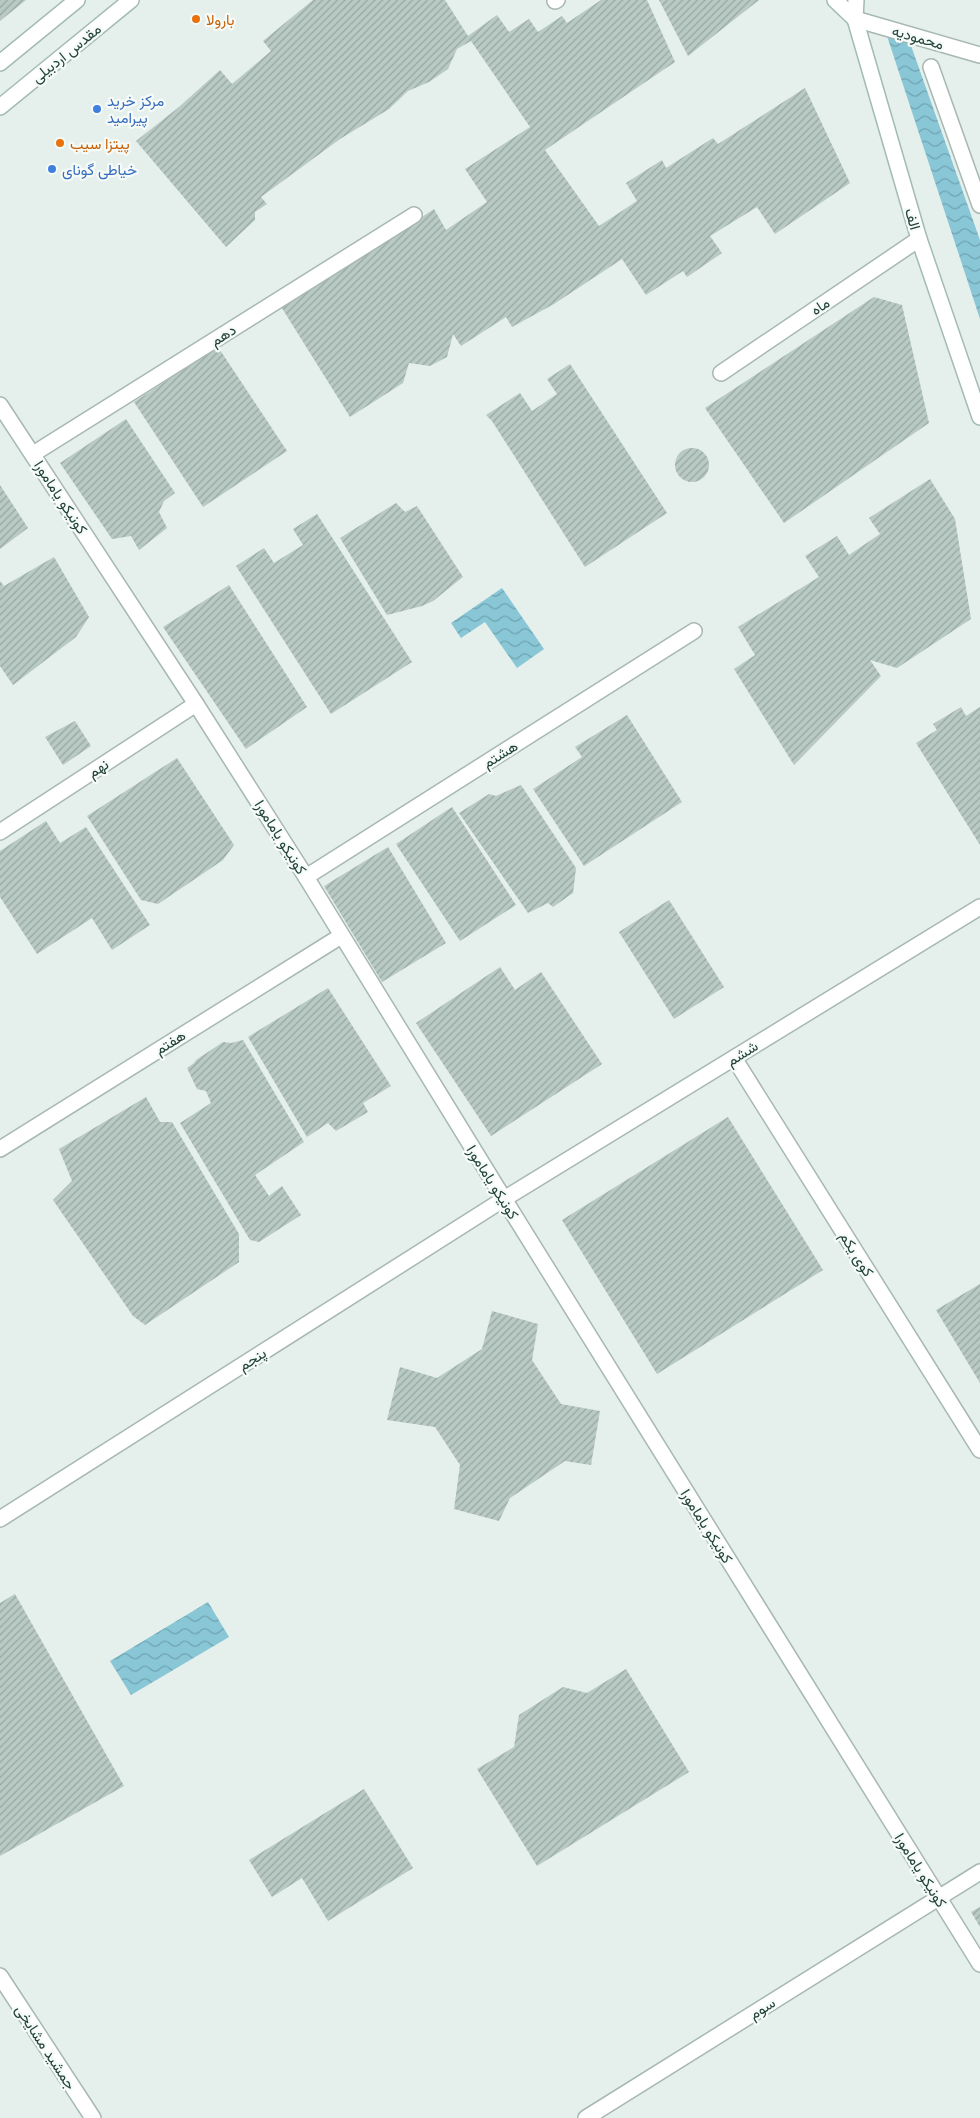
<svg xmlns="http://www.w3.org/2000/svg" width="980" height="2118" font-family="Mulish,Vazirmatn,sans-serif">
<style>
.water{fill:url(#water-waves)}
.building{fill:url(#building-hatch)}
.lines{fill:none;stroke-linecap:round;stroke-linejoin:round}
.minor-casing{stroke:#a7b8b3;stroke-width:18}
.tertiary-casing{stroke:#a7b8b3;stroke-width:18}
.secondary-casing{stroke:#a2bbb4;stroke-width:18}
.minor{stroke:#fff;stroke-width:15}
.tertiary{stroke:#fff;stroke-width:15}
.secondary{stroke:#fff;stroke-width:15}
.food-dot{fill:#e8710a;stroke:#f6fbf8;stroke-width:2}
.shop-dot{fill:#3f7fe0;stroke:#f6fbf8;stroke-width:2}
.labels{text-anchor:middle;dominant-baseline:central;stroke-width:4.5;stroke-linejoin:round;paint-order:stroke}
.food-label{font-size:15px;fill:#c56008;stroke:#f6fbf8;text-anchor:start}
.street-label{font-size:15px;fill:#22423b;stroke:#f6fbf8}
.shop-label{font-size:15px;fill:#366cbe;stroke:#f6fbf8;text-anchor:start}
</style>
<defs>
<pattern id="water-waves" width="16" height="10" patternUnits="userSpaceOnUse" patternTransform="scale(1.25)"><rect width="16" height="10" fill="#89c7d7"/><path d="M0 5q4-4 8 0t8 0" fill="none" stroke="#70a3b0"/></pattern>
<pattern id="building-hatch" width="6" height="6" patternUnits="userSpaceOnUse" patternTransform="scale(1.25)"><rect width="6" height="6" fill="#b9cac4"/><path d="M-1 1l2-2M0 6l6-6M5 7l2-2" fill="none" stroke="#96a6a0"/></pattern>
</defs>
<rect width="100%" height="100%" fill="#e5efeb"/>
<g class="water">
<path d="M887,36L909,40L980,240V319Z"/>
<path d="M502,588L544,649L517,668L485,622L461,638L451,623Z"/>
<path d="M208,1602L229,1637L131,1695L110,1661Z"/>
</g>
<g class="building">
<path d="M0,0H26L0,21Z"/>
<path d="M313,0H445L468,36L497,15L509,32L529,19L538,32L562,16L567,23L601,0H647L675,62L545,150L599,226L637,201L626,183L662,160L666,168L713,138L718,144L805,88L850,183L775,234L757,207L710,236L722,253L687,277L683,271L646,295L622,259L554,304L512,327L506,317L461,346L453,334L447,357L430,366L409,363L403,383L350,417L280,305L389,239L434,209L446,230L487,202L465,169L530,127L471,41L457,49L448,69L429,82L408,91L389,109L340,139L261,197L267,204L255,212V220L226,247L136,141L179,107L220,70L232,84L271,51L263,41Z"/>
<path d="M659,0H759L688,56Z"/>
<path d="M874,297L902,305L929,423L784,523L705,408Z"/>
<path d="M218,347L287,451L203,507L134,402Z"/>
<path d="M570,364L667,513L585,567L492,421L486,415L520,393L532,411L557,394L547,379Z"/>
<path d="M126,419L175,493L164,501L159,512L167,528L139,550L131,536L112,539L60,463Z"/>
<circle cx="692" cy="465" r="17"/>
<path d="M930,479L955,519L971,619L897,668L870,660L881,676L794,765L734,669L755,655L738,627L819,577L805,556L837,536L849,555L880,534L869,518Z"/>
<path d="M0,485L28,528L0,549Z"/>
<path d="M396,503L405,512L417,506L463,577L433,601L422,606L387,615L340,538Z"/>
<path d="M317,514L412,662L331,714L236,566L264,548L274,563L303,545L293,529Z"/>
<path d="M54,557L89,617L76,637L13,685L0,666V581L4,586Z"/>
<path d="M229,585L307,707L246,749L163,627Z"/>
<path d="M961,707L966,716L980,707V845L916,743L937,730L933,724Z"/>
<path d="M627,715L682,802L584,866L533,789L582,757L575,747Z"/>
<path d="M75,721L91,746L63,765L45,737Z"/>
<path d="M177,758L234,845L223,860L158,904L141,900L87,816Z"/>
<path d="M521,785L576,868L573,893L553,907L548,903L528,913L459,813L489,794L496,796Z"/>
<path d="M452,807L516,905L460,941L396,844Z"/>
<path d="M46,821L60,843L86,827L150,925L112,950L92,918L37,954L0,897V851Z"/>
<path d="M388,847L446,943L382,982L324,886Z"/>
<path d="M669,900L724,987L674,1019L619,932Z"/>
<path d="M500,967L515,990L541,972L602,1064L491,1136L416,1023Z"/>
<path d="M328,988L391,1086L363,1103L368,1112L336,1131L328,1123L307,1137L248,1037Z"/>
<path d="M243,1040L304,1142L255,1175L269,1196L282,1186L301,1215L259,1242L250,1240L180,1123L211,1103L206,1091L197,1089L187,1068L194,1063L196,1060L223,1042L231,1043Z"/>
<path d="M146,1097L160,1122H172L239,1234V1262L145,1325L133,1316L53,1200L72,1181L59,1149Z"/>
<path d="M728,1117L823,1270L657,1374L562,1220Z"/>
<path d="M980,1284V1383L936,1310Z"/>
<path d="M492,1311L538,1324L532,1360L561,1404L600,1411L591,1465L565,1461L510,1498L499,1521L454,1509L460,1465L435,1427L387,1420L400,1367L437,1378L482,1349Z"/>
<path d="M15,1594L124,1786L0,1856V1603Z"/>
<path d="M626,1669L689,1772L537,1866L477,1769L514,1747L519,1715L563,1687L587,1693Z"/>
<path d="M364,1789L413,1868L328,1921L302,1878L272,1897L249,1860Z"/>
<path d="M980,1907V1927L971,1912Z"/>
</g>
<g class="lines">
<defs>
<g id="minor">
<path d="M555,1L557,0"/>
<path d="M931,67L980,205"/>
<path d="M721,373L919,239"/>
<path d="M33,454L414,215"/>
<path d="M0,832L196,704"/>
<path d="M306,877L694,631"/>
<path d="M734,1058L980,1450"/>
<path d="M0,1149L341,936"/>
<path d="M0,1519L504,1199L980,907"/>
<path d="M586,2118L980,1872"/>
</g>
<g id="tertiary">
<path d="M855,19L980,55"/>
<path d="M0,405L196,704L306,877L504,1199L980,1964"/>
<path d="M0,1976L93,2118"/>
</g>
<g id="secondary">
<path d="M835,0L855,19"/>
<path d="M856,0L855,19L919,239L980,417"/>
<path d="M0,63L77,0"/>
<path d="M0,107L131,0"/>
</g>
</defs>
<use href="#minor" class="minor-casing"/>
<use href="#tertiary" class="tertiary-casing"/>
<use href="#secondary" class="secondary-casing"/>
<use href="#minor" class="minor"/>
<use href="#tertiary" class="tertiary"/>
<use href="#secondary" class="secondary"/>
</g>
<g class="food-dot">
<circle cx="196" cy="19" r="5"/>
<circle cx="60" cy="143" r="5"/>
</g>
<g class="shop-dot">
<circle cx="97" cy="109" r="5"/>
<circle cx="52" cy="169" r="5"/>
</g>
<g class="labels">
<g class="food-label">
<text x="206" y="19">بارولا</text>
<text x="70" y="143">پیتزا سیب</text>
</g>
<g class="street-label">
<text transform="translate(918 37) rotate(16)">محمودیه</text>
<text transform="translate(66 53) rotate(-39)">مقدس اردبیلی</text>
<text transform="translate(913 219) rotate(74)">الف</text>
<text transform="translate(820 306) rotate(-34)">ماه</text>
<text transform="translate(223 335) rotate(-32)">دهم</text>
<text transform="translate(61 497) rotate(57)">کونیکو یامامورا</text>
<text transform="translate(500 754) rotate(-32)">هشتم</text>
<text transform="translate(98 768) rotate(-33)">نهم</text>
<text transform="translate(281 837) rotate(58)">کونیکو یامامورا</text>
<text transform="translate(170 1042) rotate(-32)">هفتم</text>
<text transform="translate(742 1053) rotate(-32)">ششم</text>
<text transform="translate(493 1182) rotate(58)">کونیکو یامامورا</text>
<text transform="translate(857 1254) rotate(58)">کوی یکم</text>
<text transform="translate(252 1359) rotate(-32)">پنجم</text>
<text transform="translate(707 1526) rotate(58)">کونیکو یامامورا</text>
<text transform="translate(921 1870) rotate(58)">کونیکو یامامورا</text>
<text transform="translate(762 2008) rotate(-32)">سوم</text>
<text transform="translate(46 2047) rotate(57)">جمشید مشایخی</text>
</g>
<g class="shop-label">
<text x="107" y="100">مرکز خرید<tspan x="107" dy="17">پیرامید</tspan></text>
<text x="62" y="169">خیاطی گونای</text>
</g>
</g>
</svg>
